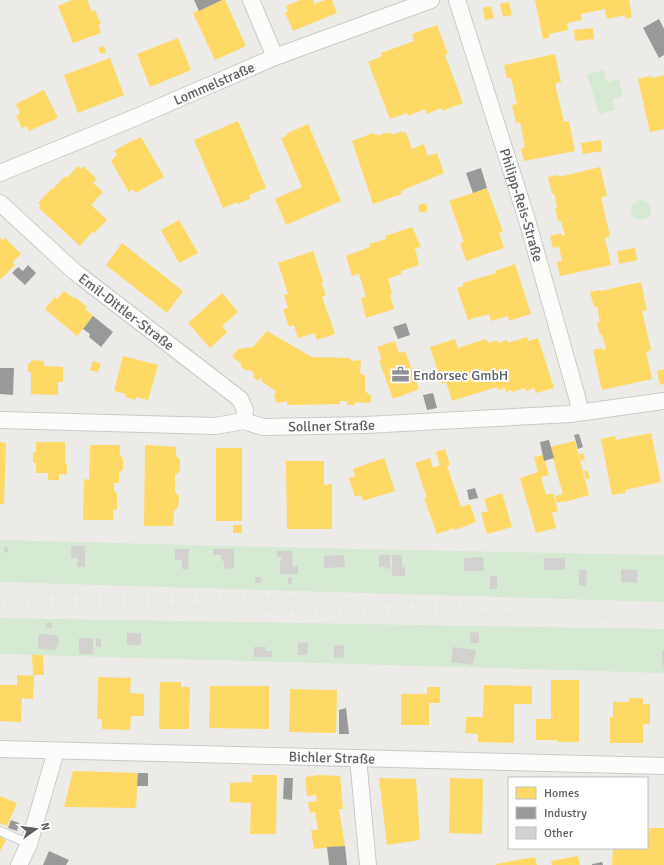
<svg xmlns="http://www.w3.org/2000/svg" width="664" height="865" font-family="Signika,sans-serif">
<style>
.green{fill:#d6e9d2}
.homes{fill:#ffd966}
.industry{fill:#999}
.building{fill:#d3d2d0}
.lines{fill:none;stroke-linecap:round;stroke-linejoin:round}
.service-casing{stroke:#c9cac9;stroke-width:10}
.minor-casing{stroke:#c9cac9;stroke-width:18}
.service{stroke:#fcfcfb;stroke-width:8}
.minor{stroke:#fcfcfb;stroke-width:16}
.rail{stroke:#e3e2e3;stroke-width:3;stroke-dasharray:1 5;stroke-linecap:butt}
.labels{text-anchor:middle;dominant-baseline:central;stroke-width:4;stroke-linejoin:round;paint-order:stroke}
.street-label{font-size:14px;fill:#5d6166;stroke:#fff}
.poi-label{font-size:14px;fill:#5d6166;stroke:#fff;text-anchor:start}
</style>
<rect width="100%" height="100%" fill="#edebe7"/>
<g class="green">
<path d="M604,70L607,82L619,79L623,96L613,99L615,110L599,114L587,74Z"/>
<circle cx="641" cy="210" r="10"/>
<path d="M0,540L307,548L664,555V602L0,582Z"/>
<path d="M0,618L664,629V673L0,654Z"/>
</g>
<g class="homes">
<path d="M72,0H87L92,12L95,10L101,24L98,25L101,33L73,43L58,6Z"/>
<path d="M222,0H225L246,46L215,60L193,13Z"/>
<path d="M300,0H313L314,4L325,0H332L337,13L293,31L285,13L288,11L286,6Z"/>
<path d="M535,0H629L632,17L626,19L625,15L607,19L605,9L581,14L582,20L567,23L568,30L549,34V38L543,39Z"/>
<path d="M509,2L512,15L503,17L500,4Z"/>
<path d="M491,6L494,18L485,20L483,8Z"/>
<path d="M437,25L448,54L445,55L463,103L442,111L441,108L427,114L425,109L408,116L407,113L390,119L368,62L382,56L381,53L414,41L412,34Z"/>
<path d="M593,28L594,39L575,41L574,30Z"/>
<path d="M178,38L191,70L150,87L137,54Z"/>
<path d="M104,46L106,52L101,54L98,48Z"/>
<path d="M555,54L561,82L556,83V88L564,122L569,121L575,151L524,161L521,148L525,147L520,122L516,123L512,105L517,104L511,78L507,79L504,65Z"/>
<path d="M110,58L124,95L78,113L64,75Z"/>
<path d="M664,75V129L650,132L638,79L651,76L652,78Z"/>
<path d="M44,90L58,118L29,131L26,126L22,128L16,116L20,113L16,104Z"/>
<path d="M238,121L266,188L249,195L250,199L238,204L237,202L223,208L194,140Z"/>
<path d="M308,124L341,201L286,225L275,199L302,187L281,138L287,136L286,134Z"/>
<path d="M402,131V133L406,132L412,149L424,144L428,156L437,153L444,173L401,191L402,194L373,204L352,141L373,133V135L377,134V136L388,132L389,134L392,133L393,135Z"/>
<path d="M141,137L164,177L135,193L133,189L129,192L111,161L117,155L114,151L126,144Z"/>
<path d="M601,140L602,151L583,154L581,143Z"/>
<path d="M78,166L81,169L83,166L97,179L93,183L103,192L91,205L107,220L94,233L92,232L80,246L39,208L41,206L38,203L51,189L52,190L65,176L67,178Z"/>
<path d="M600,167L607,196L601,197L610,236L605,238L611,265L560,276L557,262L562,261L559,247L553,248L550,236L562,233V236L565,235L561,221H558L555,208H557L554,193L552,194L548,177L558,175L559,177Z"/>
<path d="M487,188L503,232L499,233L504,248L466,261L460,243L464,242L449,201Z"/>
<circle cx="423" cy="208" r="4.5"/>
<path d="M179,220L198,253L179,263L161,230Z"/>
<path d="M412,227L421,247L415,248L419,265L401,271V274L388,279L392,294L390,295L394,309L366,318L361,298L366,297L359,274L352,276L346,256L370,247L369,244L386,239L385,236Z"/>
<path d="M0,238L2,240L5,238L21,254L13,262L15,265L1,279L0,278Z"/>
<path d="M122,243L183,291L167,313L106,265Z"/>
<path d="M635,248L637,260L619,264L617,251Z"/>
<path d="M313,251L323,281L321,282L326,295L322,297L335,334L317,340L315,333L298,338L294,325L289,327L283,309L288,308L284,295L288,294L278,263Z"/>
<path d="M515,264L531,314L509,321L508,316L491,321L489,314L468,320L457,288L463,286V283L496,273L495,271Z"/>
<path d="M641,282L647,310L642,311L651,350L646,352L652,379L602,390L593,350L602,348L603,350L606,349L602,334L600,335L597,322H600L597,306L594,307L590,292L600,290L601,291Z"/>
<path d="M64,291L73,298L75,297L87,307L85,309L93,316L77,336L45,309L55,297L57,299Z"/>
<path d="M222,293L238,312L222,326L227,332L210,348L188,323Z"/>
<path d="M267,331L312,357L350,358L351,361L361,360L360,372L362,375H365V391L371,396V401L368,403L355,402V405H347V401H340V404L287,405V401L277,403L274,397L276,391L261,381L262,379L260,378L259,381L253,377L255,374L248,369L246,371L240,366L242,364L232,357L238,349L253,347Z"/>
<path d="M527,337L528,341L538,338L554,388L536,393L534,388L526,391L525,388L512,392L511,390L506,392L505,388L498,390L497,387L452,401L446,382L442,384L430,347L455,339L458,348L486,339L488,343L497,340L498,343L507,340L508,343Z"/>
<path d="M395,341L399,353L405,351L419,389L393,399L379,360L382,359L377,347Z"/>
<path d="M123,356L158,365L148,400L136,397V400L125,397L126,394L114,391Z"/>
<path d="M31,360L44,361V366L63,367V382H58V395L31,394V372H28V363H31Z"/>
<path d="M93,361L101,364L98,372L90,370Z"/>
<path d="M664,369V384L660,385L657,371Z"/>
<path d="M651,433L661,482L625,490V493L612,495L601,439L615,436L616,440Z"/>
<path d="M575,441L589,495L565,502L550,447Z"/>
<path d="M0,442L6,443L4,504H0Z"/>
<path d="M36,442H65V465L67,464V474H59V480H48V473H36V463H33V452H36Z"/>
<path d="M90,445H120V455L123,459V469L119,473V483H114V490L117,494V509L113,511V520H83L84,479L89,480Z"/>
<path d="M145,445L176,447V456L180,459V471L175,475V492L179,496L178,507L174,511L173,526H144Z"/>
<rect x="216" y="448" width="26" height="73"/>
<path d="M445,449L450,465L447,466L461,507L470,504L476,522L455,530L454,528L437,534L424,498L427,497L415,463L430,458L433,468L440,465L436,452Z"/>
<path d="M583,453L585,460L581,461L579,454Z"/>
<path d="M543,455L549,475L541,477L546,495L553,493L558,511L552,513L556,528L536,533L520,478L538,472L534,457Z"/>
<path d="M384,458L395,491L363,501L361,495L355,497L349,478L355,476L353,469Z"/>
<path d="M286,461H324V485L332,484V529H287Z"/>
<path d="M587,470L590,478L586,479L584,471Z"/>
<path d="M502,493L512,527L487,534L481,513L488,511L484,499Z"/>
<path d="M563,494L565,501L557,503L555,496Z"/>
<rect x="233" y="525" width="9" height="8"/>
<path d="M32,655H43L44,675H34L33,699L22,698L21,722L0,721V685H17V675L33,676Z"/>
<path d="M98,677L131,678L130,693L144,694V716H131L130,730L102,729V719H97Z"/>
<path d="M551,680H579V742H558V740H536V719H551Z"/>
<path d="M160,682H181V687H190L189,729H159Z"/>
<path d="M484,685L532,686V704H514V743L478,742V734L465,733L466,717H483Z"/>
<path d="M210,686H269V729L209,728Z"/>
<path d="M427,687H440V703H429V725H401V694H427Z"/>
<path d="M290,689L337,690L336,733L289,732Z"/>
<path d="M629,698H643V704H650V724H643V743H610V717H613V702H629Z"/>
<path d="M73,771L138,773L136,808L64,807Z"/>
<path d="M252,775H277L276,834H250L251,803L230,802V783L252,782Z"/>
<path d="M318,775L340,776L343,809H339L345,846L314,849L311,830H318L315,812L310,813L308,802L317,801L316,795L307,796L305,777Z"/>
<path d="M379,778L416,779L420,840L387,845Z"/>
<path d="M450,778L483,779L482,834L449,833Z"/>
<path d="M0,796L17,803L7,826L0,823Z"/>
<path d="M649,828H664V865H612L613,848H647V837H648Z"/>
<path d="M0,836L6,840L0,851Z"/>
<path d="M578,856L580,865H552L551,861Z"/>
<path d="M535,857L537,865H496V864Z"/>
</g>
<g class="industry">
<path d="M194,0H222L199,11Z"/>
<path d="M659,19L664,29V55L659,58L643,28Z"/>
<path d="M481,168L487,188L473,193L466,173Z"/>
<path d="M28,265L36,273L25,285L12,273L18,267L23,271Z"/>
<path d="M93,316L113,332L101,347L89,337L90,334L83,329Z"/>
<path d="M406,323L410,335L398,339L393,327Z"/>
<path d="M0,368H14L13,395L0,394Z"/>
<path d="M433,393L437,408L427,410L423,395Z"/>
<path d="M579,434L583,447L578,449L574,435Z"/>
<path d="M549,440L554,458L544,461L540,442Z"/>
<path d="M475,488L478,498L469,500L467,490Z"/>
<path d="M346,708L349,734H339V710Z"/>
<path d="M138,773H148V786H137Z"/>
<path d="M284,778H293L292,800L283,799Z"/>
<path d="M11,820L19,823L17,831L8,828Z"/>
<path d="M345,846L347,865H329L327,847Z"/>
<path d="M49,851L69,860L66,865H43Z"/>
<path d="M602,862L603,865H592V864Z"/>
</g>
<g class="building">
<path d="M71,546H85V567H77L78,558H71Z"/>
<path d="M4,547H7L9,552L5,553Z"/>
<path d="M175,549H189L188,569H182V560H175Z"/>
<path d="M213,549H234V568L224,569V561H222L221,555H213Z"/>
<path d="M277,551H292L293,567L298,566V574H280V560H282V557H277Z"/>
<path d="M344,555L345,567L324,568V556Z"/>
<path d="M379,555H390V569L385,568V566L379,567Z"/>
<path d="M392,555H402V567H405V576H392Z"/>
<path d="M483,557L484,571H464V558Z"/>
<rect x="544" y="558" width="21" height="12"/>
<path d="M621,569L638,570L637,583L621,582Z"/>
<path d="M579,570H587L586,586H579Z"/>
<rect x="490" y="576" width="7" height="13"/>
<rect x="255" y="577" width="6" height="6"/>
<rect x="288" y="577" width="4" height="7"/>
<rect x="46" y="623" width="6" height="5"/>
<path d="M479,632V643H470V633Z"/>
<rect x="127" y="633" width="14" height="12"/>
<path d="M39,634L57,635V637L59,638L58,647H56V650L38,649Z"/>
<rect x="79" y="638" width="14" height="16"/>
<rect x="96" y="639" width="5" height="8"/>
<path d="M298,642L308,643L307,655H298Z"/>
<path d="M344,645V657L334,658V646Z"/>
<path d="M254,647H266V651H272V657H254Z"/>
<path d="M453,647L476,650L473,665L451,662Z"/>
<path d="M662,650H664V666H663Z"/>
</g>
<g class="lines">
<defs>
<path id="service" d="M0,831L29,844"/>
<g id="minor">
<path d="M251,0L275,57"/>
<path id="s1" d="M457,0L527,220L577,397L580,412"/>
<path id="s2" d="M0,173L134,118L275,57L431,0"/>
<path id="s3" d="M0,203L75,272L240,399L245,410L244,421"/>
<path id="s4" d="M0,420L215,426L244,421L263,427L366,425L570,414L664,401"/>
<path id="s5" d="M0,749L664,766"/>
<path d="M358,758L368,865"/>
<path d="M19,865L29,844L56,751"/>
</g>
</defs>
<use href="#service" class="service-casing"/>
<use href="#minor" class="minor-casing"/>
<use href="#service" class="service"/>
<use href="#minor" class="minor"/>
<g class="rail">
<path d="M0,592L664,608"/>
<path d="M0,602L664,619"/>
</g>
</g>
<defs>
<symbol id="office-bare" viewBox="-9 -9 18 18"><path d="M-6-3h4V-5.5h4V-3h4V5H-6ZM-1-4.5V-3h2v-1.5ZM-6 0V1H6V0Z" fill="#8f9193" stroke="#fff" stroke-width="2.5" paint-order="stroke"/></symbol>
</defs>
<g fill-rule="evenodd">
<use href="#office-bare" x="388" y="362" width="25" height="25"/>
</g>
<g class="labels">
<g class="street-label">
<text stroke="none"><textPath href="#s2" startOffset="232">Lommelstraße</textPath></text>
<text stroke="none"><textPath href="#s1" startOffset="215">Philipp-Reis-Straße</textPath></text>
<text stroke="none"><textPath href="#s3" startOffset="167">Emil-Dittler-Straße</textPath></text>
<text stroke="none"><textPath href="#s4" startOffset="333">Sollner Straße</textPath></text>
<text stroke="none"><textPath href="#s5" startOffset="332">Bichler Straße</textPath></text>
</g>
<g class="poi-label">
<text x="413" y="375">Endorsec GmbH</text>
</g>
</g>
<rect x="508" y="777" width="140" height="72" fill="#ffffff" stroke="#bec0c2"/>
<rect x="516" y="787" width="20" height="12" fill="#ffd966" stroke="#bec0c2"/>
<text x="544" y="797" font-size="12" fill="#5d6166">Homes</text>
<rect x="516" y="807" width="20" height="12" fill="#999999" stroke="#bec0c2"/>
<text x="544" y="817" font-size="12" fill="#5d6166">Industry</text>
<rect x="516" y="827" width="20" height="12" fill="#d3d2d0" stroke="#bec0c2"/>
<text x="544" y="837" font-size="12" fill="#5d6166">Other</text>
<g transform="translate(36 829) rotate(76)" stroke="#ffffff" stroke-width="3" paint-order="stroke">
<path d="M0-3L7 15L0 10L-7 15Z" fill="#5d6166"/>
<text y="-6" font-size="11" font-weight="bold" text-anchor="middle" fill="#5d6166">N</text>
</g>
</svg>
